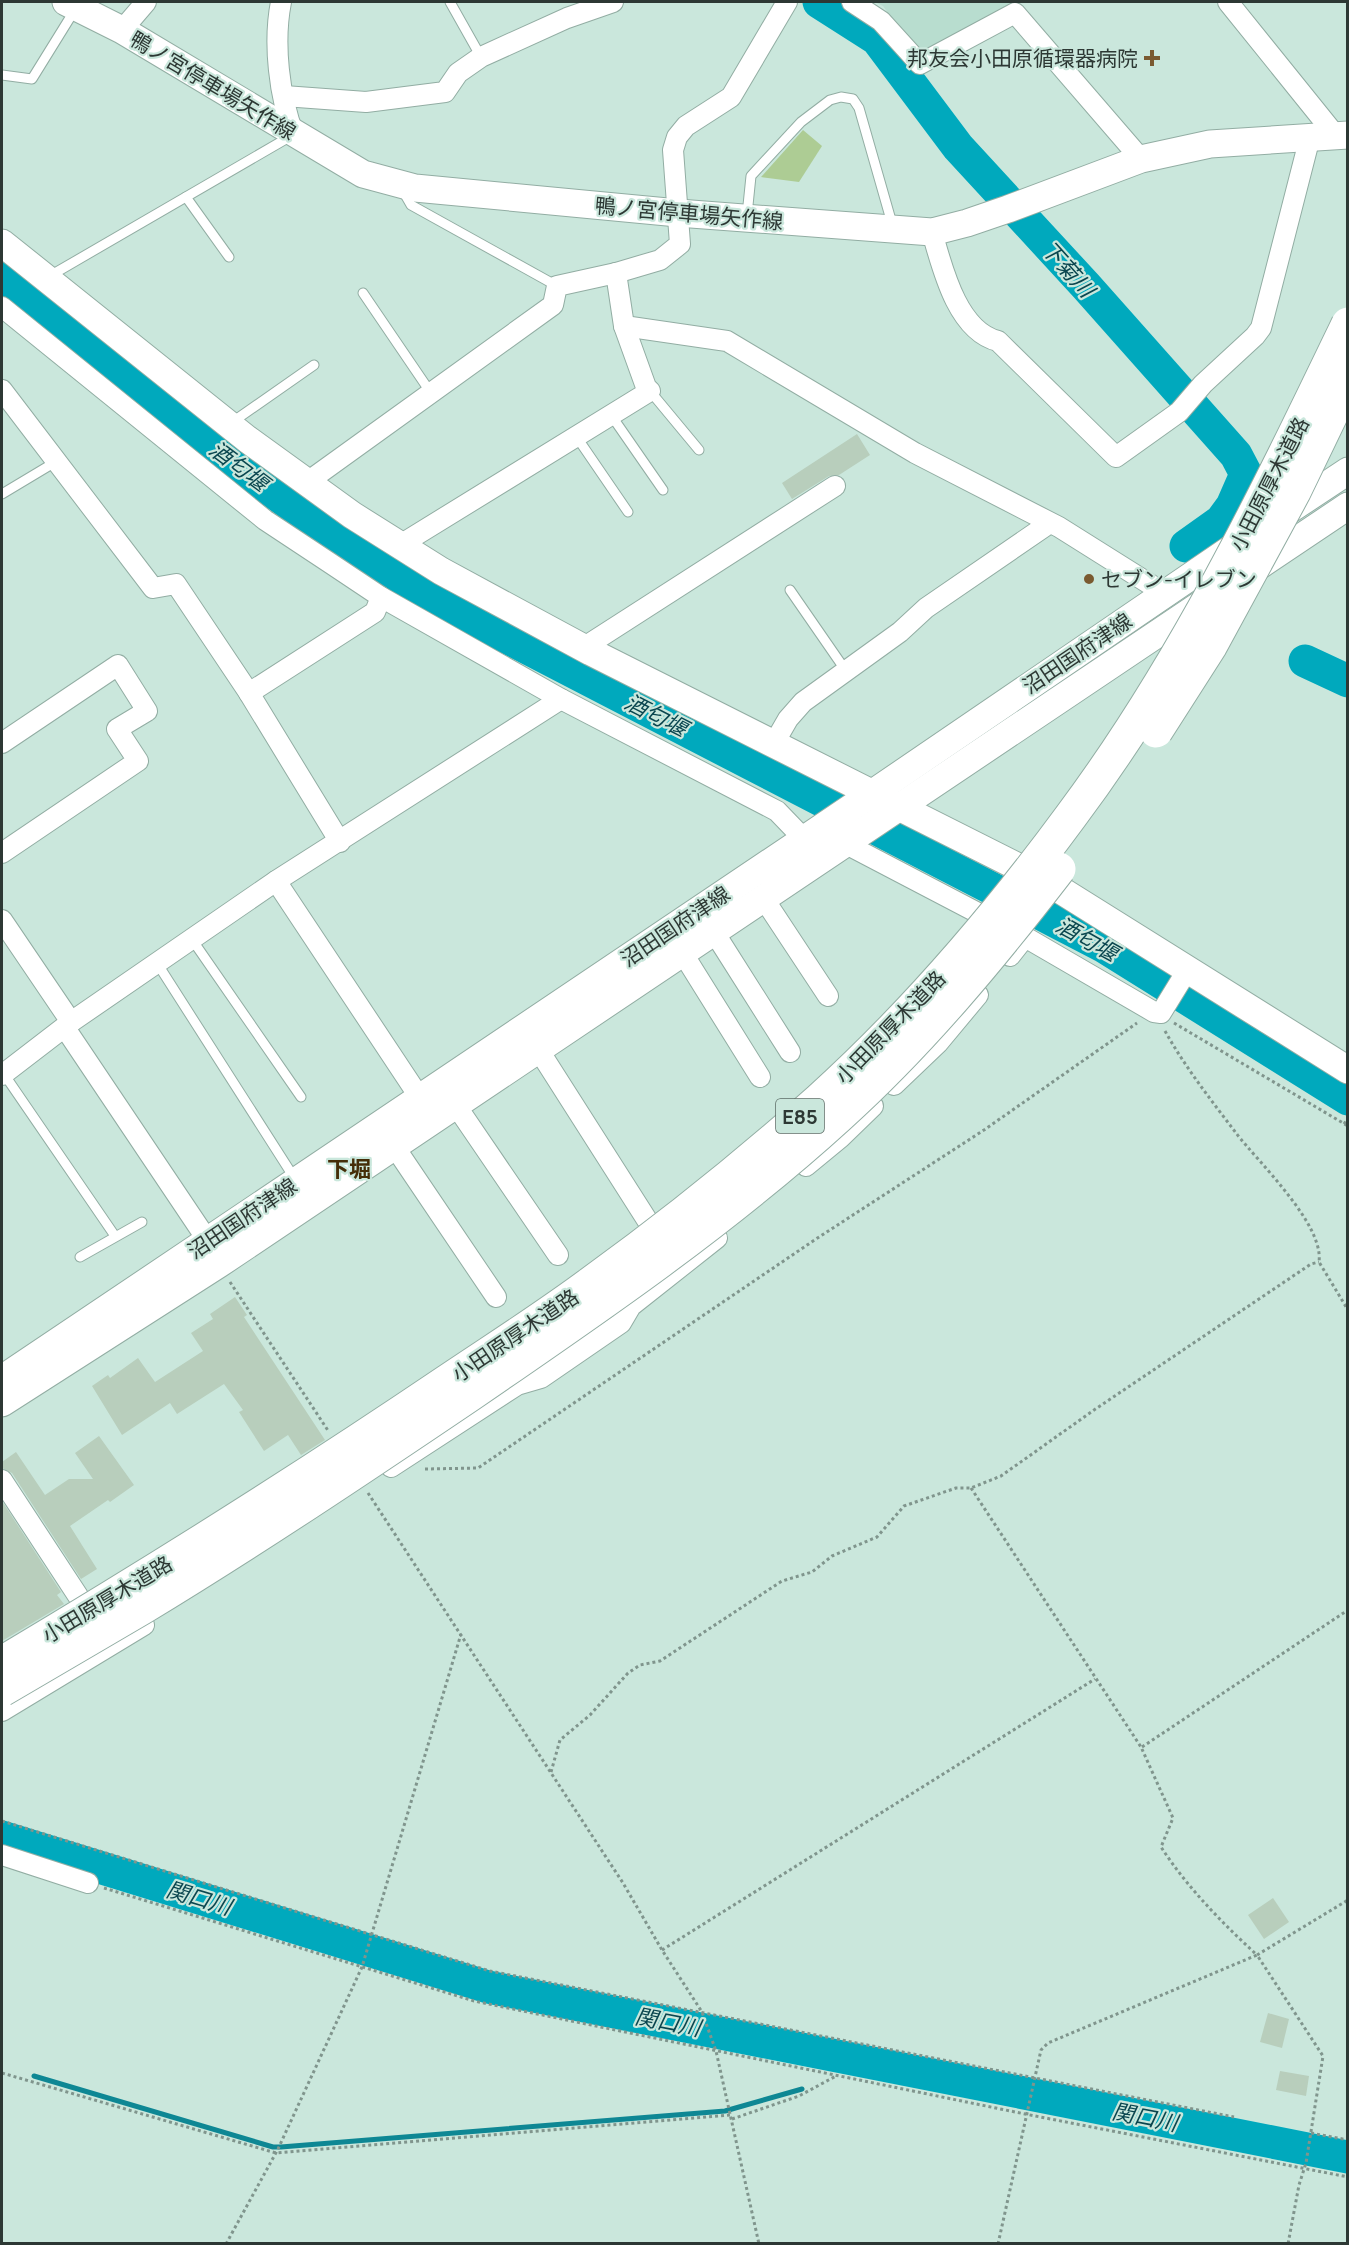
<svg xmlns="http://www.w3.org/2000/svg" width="1349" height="2245" font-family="Manrope,'Noto Sans JP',sans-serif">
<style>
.built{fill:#b8ddcf}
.green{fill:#adcc94}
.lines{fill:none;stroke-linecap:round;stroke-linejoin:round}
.stream{stroke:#0e8794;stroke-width:5}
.river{stroke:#00a9bd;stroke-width:33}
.building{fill:#b8cebc}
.lane-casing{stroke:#92ada3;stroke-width:11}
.street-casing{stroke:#92ada3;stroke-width:22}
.secondary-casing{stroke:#92ada3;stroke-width:29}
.path{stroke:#80958d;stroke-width:3;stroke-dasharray:3 3;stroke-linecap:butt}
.lane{stroke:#fff;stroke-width:9}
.street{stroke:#fff;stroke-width:20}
.secondary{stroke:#fff;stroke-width:27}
.highway-bridge-casing{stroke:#92ada3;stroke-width:35;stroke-linecap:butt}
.highway-bridge{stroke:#fff;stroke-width:33}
.poi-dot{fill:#7a5a30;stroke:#cae7dc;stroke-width:2}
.labels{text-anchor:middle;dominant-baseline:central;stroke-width:4.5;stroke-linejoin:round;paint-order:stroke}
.shield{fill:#cae7dc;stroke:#5c6c66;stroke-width:1.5}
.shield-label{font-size:20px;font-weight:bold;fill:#2d3834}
.poi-label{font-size:21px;fill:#2d3834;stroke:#cae7dc;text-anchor:end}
.street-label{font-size:21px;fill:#2d3834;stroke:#cae7dc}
.water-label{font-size:22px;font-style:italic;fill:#0a464f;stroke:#cae7dc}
.neighbourhood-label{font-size:22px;font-weight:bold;fill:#442d08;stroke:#cae7dc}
</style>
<rect width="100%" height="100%" fill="#cae7dc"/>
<path class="built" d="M875,2H1014L975,25L924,52L917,51L883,6Z"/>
<path class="green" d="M803,130L822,146L799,182L761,177Z"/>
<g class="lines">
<path class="stream" d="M34,2076L273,2147H281L725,2111L802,2089"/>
<g class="river">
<path d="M819,2L877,39L958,147L1086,286L1236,455L1246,474L1232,506L1221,521L1186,546"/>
<path d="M2,274L214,448L345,545L454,610L1103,946L1348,1099"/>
<path d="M1305,661L1348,681"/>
<path d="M2,1837L488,1987L1348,2157"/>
</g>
</g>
<g class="building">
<path d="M857,434L870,455L839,475L829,476L792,499L782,483Z"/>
<path d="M235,1297L247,1315L244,1317L325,1440L301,1455L288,1435L264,1451L239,1412L243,1410L224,1384L177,1414L170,1403L122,1435L92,1386L108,1375L110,1378L138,1358L155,1382L203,1351L191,1333L213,1319L210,1314Z"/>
<path d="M99,1436L134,1485L110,1502L108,1500L70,1526L97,1569L81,1579L12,1473L2,1468V1462L16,1452L45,1495L69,1479H93L75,1453Z"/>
<path d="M2,1501L61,1592L57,1595L64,1604L2,1641Z"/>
<path d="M1273,1898L1289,1922L1264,1939L1248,1915Z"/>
<path d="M1268,2013L1289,2019L1282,2048L1260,2042Z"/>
<path d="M1280,2071L1309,2076L1306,2096L1276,2090Z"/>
</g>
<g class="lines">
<defs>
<g id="lane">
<path d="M450,2L481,57"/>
<path d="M2,75L32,79L76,8"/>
<path d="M403,191L411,205L557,286"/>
<path d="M186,197L229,257"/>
<path d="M747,215L751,176L801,122L830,100L841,97L853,99L859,108L893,227"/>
<path d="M48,277L291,136"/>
<path d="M363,293L431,393"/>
<path d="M650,391L699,450"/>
<path d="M611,415L663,490"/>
<path d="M231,423L314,365"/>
<path d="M576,436L628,512"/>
<path d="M2,494L57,461"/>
<path d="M790,590L846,671"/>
<path d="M191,938L301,1097"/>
<path d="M157,963L295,1179"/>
<path d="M4,1074L115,1236"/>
<path d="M80,1257L142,1222"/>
</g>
<g id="street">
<path d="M281,2C273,43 279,96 294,135"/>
<path d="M852,2L881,21L920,64L1015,13L1141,159"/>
<path d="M1228,2L1336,136"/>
<path d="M122,30L146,2"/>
<path d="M284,96L366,102L445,92L458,73L481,57L567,18L613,2"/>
<path d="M932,232C942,267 957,331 998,341L1116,457L1179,412L1203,384L1255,336L1261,328L1310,137"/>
<path d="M2,307L265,520L330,563L381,597L561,699L777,811L804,839"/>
<path d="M624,326L727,341L915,453L1059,527L1164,593"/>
<path d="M2,390L153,588L176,584L249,693L340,842"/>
<path d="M306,483L553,305L557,286L616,273L660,260L680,244L673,150L677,137L686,126L731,97L787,2"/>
<path d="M400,545L650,391L646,387L624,326L616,273"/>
<path d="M583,648L835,486"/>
<path d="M249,693L375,612L381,597"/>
<path d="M2,743L118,665L147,711L117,729L138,761L2,853"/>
<path d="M773,745L788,719L803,702L900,632L926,608L1044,527L1047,522"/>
<path d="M846,844L999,924"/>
<path d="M276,881L420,1098"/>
<path d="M764,899L828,996"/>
<path d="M2,920L71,1022"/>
<path d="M714,932L790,1052"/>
<path d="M682,952L760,1077"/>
<path d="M1010,956L1025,937L1154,1012L1161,1013L1188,969"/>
<path d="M65,1028L208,1241"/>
<path d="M538,1049L647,1220"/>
<path d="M2,1075L71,1022L276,881L561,699"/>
<path d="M894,1085L938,1043L978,995"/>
<path d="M455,1104L558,1255"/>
<path d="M394,1146L496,1297"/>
<path d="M806,1166L840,1138L873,1106"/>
<path d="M391,1467L517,1385L541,1378L621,1323L631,1306L717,1238"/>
<path d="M2,1480L78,1596"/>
<path d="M2,1711L144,1625"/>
<path d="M2,1855L88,1883"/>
</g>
<g id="secondary">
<path d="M66,2L122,30L363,174L415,188L678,213L932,232L967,223L1008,209L1141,159L1210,144L1348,135"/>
<path d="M2,243L247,439L352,515L441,571L591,652L1046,881L1348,1070"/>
<path d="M1280,516L1348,471"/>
<path d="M1251,571L1348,506"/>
<path d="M2,1379L873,793L1241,542"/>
<path d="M2,1403L219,1264L1209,599"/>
</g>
</defs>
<use href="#lane" class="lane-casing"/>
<use href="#street" class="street-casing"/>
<use href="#secondary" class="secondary-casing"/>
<g class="path">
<path d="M1174,1023L1348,1126"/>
<path d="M1165,1031C1185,1067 1211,1100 1236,1133C1258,1162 1324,1224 1319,1262L1348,1310"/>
<path d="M1344,1124L1348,1118"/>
<path d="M230,1282L329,1432"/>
<path d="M425,1469L478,1468L816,1239L984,1130L1137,1023"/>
<path d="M971,1488L1141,1747L1173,1818L1161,1847C1187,1887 1222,1923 1257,1955L1348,1900"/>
<path d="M368,1493L623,1883L662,1950L702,2012L716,2051L759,2244"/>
<path d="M1142,1747L1348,1610"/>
<path d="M551,1772L560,1740L590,1715L628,1673L640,1665L660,1661L782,1581L812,1572L832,1556L877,1537L904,1506L956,1488H971L1001,1476L1094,1410L1311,1264L1319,1262"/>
<path d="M2,1821L490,1971L1234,2117"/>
<path d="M104,1888L474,2001L1025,2114L1348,2177"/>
<path d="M662,1950L1095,1679"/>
<path d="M2,2073L276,2153L731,2115"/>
<path d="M732,2119L799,2096L836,2076"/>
<path d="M1311,2133L1348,2140"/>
<path d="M226,2244L278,2149L362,1967L461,1634"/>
<path d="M998,2244L1041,2050L1048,2043L1257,1955L1323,2056L1306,2163L1299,2185L1288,2244"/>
</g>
<use href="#lane" class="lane"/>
<use href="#street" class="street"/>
<use href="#secondary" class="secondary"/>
<defs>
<g id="highway-bridge">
<path d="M1156,731L1211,645L1294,492L1348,380"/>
<path d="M2,1663C153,1573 301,1480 446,1382C495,1349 544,1318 591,1283C670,1226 746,1165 819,1100C913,1015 996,918 1071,816C1184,665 1266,494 1348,324"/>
<path d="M2,1690C48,1663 95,1636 142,1608C254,1540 363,1467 471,1394C598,1307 725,1220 839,1116C921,1042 992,956 1059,869"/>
</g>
</defs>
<use href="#highway-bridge" class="highway-bridge-casing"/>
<use href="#highway-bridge" class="highway-bridge"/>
</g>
<g class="poi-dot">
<path d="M1149 49h6v6h6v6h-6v6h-6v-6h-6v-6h6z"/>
<circle cx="1089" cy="579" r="6"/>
</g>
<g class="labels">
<rect class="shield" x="776" y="1099" width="48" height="34" rx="4.5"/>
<g class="shield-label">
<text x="800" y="1116">E85</text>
</g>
<g class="poi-label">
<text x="1138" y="58">邦友会小田原循環器病院</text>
<text x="1101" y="579" text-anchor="start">セブン-イレブン</text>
</g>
<g class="street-label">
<text transform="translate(213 85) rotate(31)">鴨ノ宮停車場矢作線</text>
<text transform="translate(689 213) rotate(5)">鴨ノ宮停車場矢作線</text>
<text transform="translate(1269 484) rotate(-63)">小田原厚木道路</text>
<text transform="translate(1077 653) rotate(-34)">沼田国府津線</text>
<text transform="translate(675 926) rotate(-34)">沼田国府津線</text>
<text transform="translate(890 1027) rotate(-46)">小田原厚木道路</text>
<text transform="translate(242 1218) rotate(-34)">沼田国府津線</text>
<text transform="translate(515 1335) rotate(-34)">小田原厚木道路</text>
<text transform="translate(107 1599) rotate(-31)">小田原厚木道路</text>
</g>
<g class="water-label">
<text transform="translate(1068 269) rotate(48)">下菊川</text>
<text transform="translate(239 466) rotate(37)">酒匂堰</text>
<text transform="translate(656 715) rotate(27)">酒匂堰</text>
<text transform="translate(1087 939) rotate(29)">酒匂堰</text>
<text transform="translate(199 1898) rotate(17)">関口川</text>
<text transform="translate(668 2022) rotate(11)">関口川</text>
<text transform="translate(1145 2117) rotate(11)">関口川</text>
</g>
<g class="neighbourhood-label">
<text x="349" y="1169">下堀</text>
</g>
</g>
<rect width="1349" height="2245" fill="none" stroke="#2d3834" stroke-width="6"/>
</svg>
